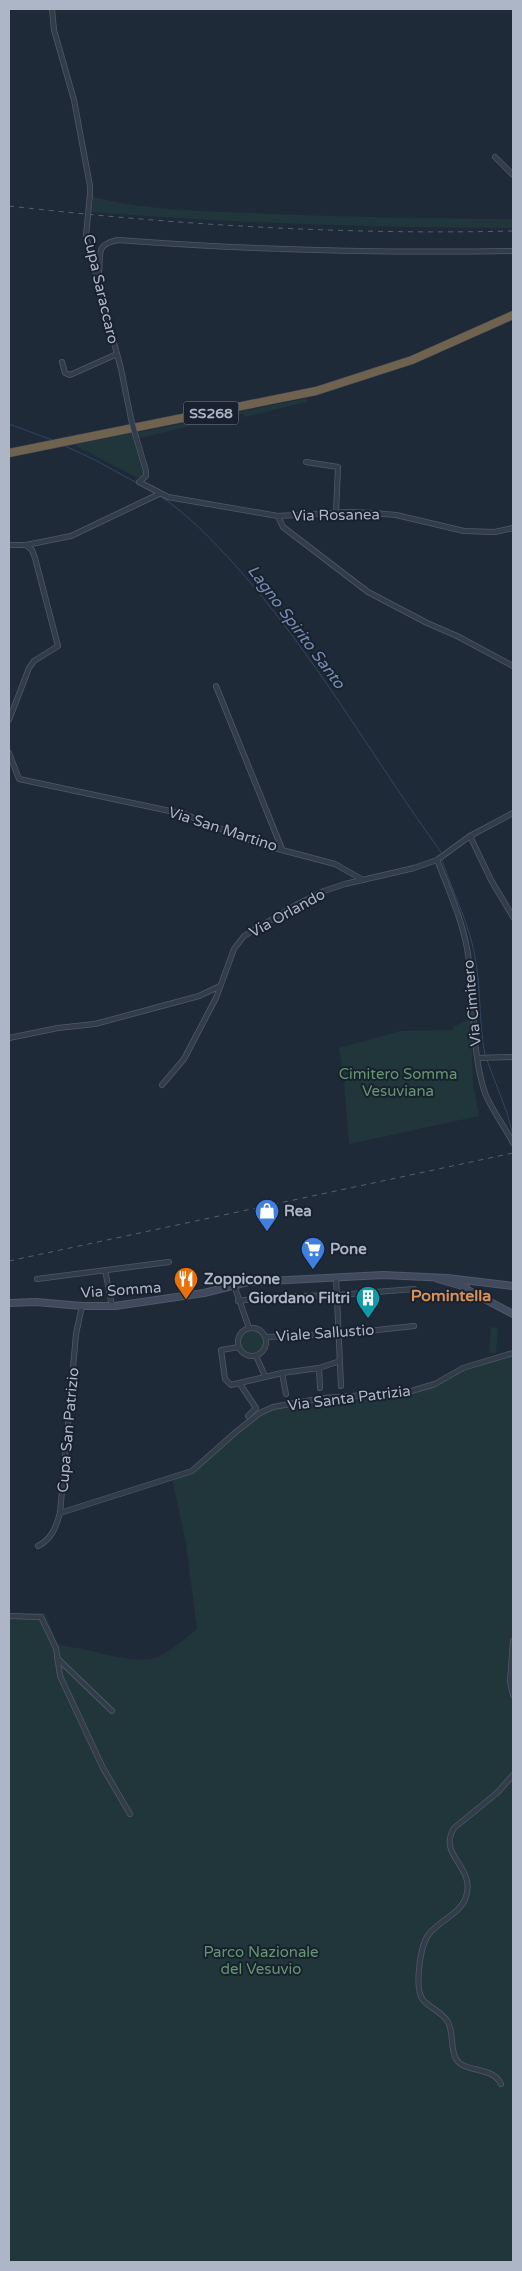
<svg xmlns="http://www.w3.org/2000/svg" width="522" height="2271" font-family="'Varela Round',sans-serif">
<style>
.green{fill:#21363a}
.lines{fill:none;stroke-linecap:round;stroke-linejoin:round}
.stream{stroke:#324561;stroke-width:1}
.street-casing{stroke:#505967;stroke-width:6}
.secondary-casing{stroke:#505967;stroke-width:8}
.highway-casing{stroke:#3d4653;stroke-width:9}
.street{stroke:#333c49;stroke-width:4.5}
.secondary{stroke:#414a5c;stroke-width:6}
.highway{stroke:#6f634f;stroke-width:8}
.rail{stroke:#545f70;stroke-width:1;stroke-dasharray:5 5;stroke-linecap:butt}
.street-bridge-casing{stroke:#505967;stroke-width:6;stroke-linecap:butt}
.street-bridge{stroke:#333c49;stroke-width:4.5}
.labels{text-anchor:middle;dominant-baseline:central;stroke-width:4;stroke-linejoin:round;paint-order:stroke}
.shield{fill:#18212d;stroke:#808998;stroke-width:1}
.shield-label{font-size:14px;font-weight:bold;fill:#adb6c6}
.street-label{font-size:15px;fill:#adb6c6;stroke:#18212d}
.park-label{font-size:15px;fill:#649771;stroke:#18212d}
.poi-label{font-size:15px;font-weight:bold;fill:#adb6c6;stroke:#18212d;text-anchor:start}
.water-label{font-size:16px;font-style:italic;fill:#748cb0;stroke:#18212d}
.neighbourhood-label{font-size:16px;font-weight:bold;fill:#d89156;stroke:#18212d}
</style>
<rect width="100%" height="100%" fill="#1f2a39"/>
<g class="green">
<path d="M93,197C144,210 199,211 251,213C339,217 426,218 513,219V228C372,228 232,223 92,212Z"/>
<path d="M308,398L307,402L272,410L271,411L244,417L243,414H237L141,438L138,437L136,433Z"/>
<path d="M133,433L143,459L144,475L138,478L74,445Z"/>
<path d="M471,1018L473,1084L479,1116L349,1144L344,1078L339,1048L401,1031L453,1030V1027Z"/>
<path d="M491,1327L498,1328L496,1353H489Z"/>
<circle cx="252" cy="1342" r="12"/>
<path d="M513,1352V2262H9V1614L45,1613L57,1644C67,1648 77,1647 87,1650C108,1655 131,1662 152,1659C163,1657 188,1637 197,1629L186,1544L172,1478L192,1471L245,1420L258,1413L324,1396L417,1390L445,1378L466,1365Z"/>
</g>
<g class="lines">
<g class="stream">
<path d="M9,424L52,440"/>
<path d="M63,445L95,460L137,483"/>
<path d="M145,488L157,494"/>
<path d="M160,496C189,515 212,540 235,565C314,653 372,757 441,852"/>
<path d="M442,860C453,894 471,926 476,963C481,993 479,1024 485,1055"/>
<path d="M487,1060L507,1113L513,1135"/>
</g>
<defs>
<g id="street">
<path d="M52,9L54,30L74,100L90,186V194"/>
<path d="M495,157L513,175"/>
<path d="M86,236L121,369L131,419"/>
<path d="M96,276L99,272C101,255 95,244 118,240C250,250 381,253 513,251"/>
<path d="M62,362L65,373L70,375L117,354"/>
<path d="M136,437L146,471V476L139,482L168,497L278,516L348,512L373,513L396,515L464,531L495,532L513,528"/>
<path d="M306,462L338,467L336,513"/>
<path d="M278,516L283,527L368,592L427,623L457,636L513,666"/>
<path d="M9,545H26L71,536L159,494"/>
<path d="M216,686L282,849"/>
<path d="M9,720L29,668L34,661L58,646L35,558L32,550L26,545"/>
<path d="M9,753L19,779L184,814L259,844L335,864L363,880"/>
<path d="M470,836L491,880L513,917"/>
<path d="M437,860C450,893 465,926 469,961C475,1004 471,1051 485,1093C491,1109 505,1127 513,1143"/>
<path d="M9,1038L58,1028L95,1024L199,996L220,986"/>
<path d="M477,1058L513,1057"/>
<path d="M162,1085L184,1059L216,998L234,949L244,936L296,905L324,891L345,884L414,868L437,860L470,836L513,813"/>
<path d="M105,1270L112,1306"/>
<path d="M336,1277L341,1386"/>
<path d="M37,1279L169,1262"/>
<path d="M234,1285L249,1328"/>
<path d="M238,1301L267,1297L338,1295L414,1289"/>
<circle cx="252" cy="1342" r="14"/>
<path d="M266,1337L340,1334L414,1326"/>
<path d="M239,1347L221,1350L225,1379L231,1385L282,1373L319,1368L340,1361"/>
<path d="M256,1356L265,1376"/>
<path d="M319,1368L320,1388"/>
<path d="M282,1373L286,1394"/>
<path d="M240,1384L256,1408L248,1416"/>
<path d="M60,1513L192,1471L237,1431L260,1413L273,1407L323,1398L408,1392L435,1384L463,1368L513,1353"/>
<path d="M38,1546C52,1539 56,1527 60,1513L76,1334L82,1306"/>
<path d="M9,1616L41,1617L56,1648L60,1676L103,1768L130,1814"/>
<path d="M513,1641L510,1682L513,1695"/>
<path d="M57,1658L112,1711"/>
<path d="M501,2084C493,2066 464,2073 456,2059C450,2049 454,2034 448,2022C442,2012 430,2008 423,2000C414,1989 420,1945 429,1934C439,1921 461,1913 466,1897C476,1866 437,1856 454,1828L497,1793L513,1775"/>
</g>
<g id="secondary">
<path d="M438,1279L466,1287"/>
<path d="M464,1288L513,1314"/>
<path d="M9,1303L36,1302L82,1306H115L204,1293L248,1282L383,1275L447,1278L513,1286"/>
</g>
<path id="highway" d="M9,453L316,391L412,360L513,315"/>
</defs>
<use href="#street" class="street-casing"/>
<use href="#secondary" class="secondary-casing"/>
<use href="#highway" class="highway-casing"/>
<use href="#street" class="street"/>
<use href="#secondary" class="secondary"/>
<use href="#highway" class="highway"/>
<g class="rail">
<path d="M9,206C176,225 344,235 513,231"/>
<path d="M9,1261L513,1153"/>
</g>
<defs>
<g id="street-bridge">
<path d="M86,236L90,194"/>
<path d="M131,419L136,437"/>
</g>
</defs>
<use href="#street-bridge" class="street-bridge-casing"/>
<use href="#street-bridge" class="street-bridge"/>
</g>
<defs>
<symbol id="shop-pin" viewBox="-11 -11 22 30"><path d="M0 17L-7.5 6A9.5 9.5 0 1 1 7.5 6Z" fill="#3f7fe0" stroke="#18212d"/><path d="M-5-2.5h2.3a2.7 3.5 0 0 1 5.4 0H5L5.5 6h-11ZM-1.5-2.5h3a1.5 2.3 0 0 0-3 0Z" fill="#fff"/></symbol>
<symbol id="supermarket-pin" viewBox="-11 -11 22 30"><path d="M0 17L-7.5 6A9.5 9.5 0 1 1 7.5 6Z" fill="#3f7fe0" stroke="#18212d"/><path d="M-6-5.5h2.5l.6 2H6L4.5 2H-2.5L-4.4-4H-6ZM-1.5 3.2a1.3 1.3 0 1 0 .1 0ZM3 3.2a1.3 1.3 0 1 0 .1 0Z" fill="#fff"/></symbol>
<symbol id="restaurant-pin" viewBox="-11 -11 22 30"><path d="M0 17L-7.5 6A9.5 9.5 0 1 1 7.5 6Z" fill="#e8710a" stroke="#18212d"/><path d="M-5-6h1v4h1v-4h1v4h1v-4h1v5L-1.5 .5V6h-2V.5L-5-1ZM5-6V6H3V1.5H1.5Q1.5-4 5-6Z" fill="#fff"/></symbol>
<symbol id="building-pin" viewBox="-11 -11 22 30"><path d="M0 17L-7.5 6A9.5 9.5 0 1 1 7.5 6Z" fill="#0f9aa8" stroke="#18212d"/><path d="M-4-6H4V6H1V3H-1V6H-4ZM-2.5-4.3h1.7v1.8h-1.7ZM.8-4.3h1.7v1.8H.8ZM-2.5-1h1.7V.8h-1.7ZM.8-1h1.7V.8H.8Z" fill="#fff"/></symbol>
</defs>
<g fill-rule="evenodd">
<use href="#shop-pin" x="253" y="1197" width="28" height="38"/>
<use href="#supermarket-pin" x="299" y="1235" width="28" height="38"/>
<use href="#restaurant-pin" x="172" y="1265" width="28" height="38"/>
<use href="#building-pin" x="354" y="1284" width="28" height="38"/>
</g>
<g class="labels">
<rect class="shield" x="183.5" y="401.5" width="55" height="23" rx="4"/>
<g class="shield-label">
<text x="211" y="413">SS268</text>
</g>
<g class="street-label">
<text transform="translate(101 289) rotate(77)">Cupa Saraccaro</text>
<text transform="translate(336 515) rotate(-1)">Via Rosanea</text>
<text transform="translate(223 829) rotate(18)">Via San Martino</text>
<text transform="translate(287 913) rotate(-29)">Via Orlando</text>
<text transform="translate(472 1003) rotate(-95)">Via Cimitero</text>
<text transform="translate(121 1290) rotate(-4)">Via Somma</text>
<text transform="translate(325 1333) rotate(-4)">Viale Sallustio</text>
<text transform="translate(349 1398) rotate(-7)">Via Santa Patrizia</text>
<text transform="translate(68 1430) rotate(-85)">Cupa San Patrizio</text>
</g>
<g class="park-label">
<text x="398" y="1074">Cimitero Somma<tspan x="398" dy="17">Vesuviana</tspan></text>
<text x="261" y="1952">Parco Nazionale<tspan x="261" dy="17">del Vesuvio</tspan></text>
</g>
<g class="poi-label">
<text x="284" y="1211">Rea</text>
<text x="330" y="1249">Pone</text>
<text x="204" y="1279">Zoppicone</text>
<text x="350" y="1298" text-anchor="end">Giordano Filtri</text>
</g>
<g class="water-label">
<text transform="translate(296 627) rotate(53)">Lagno Spirito Santo</text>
</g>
<g class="neighbourhood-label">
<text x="451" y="1296">Pomintella</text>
</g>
</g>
<rect width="522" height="2271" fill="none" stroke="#adb6c6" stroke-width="20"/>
</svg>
